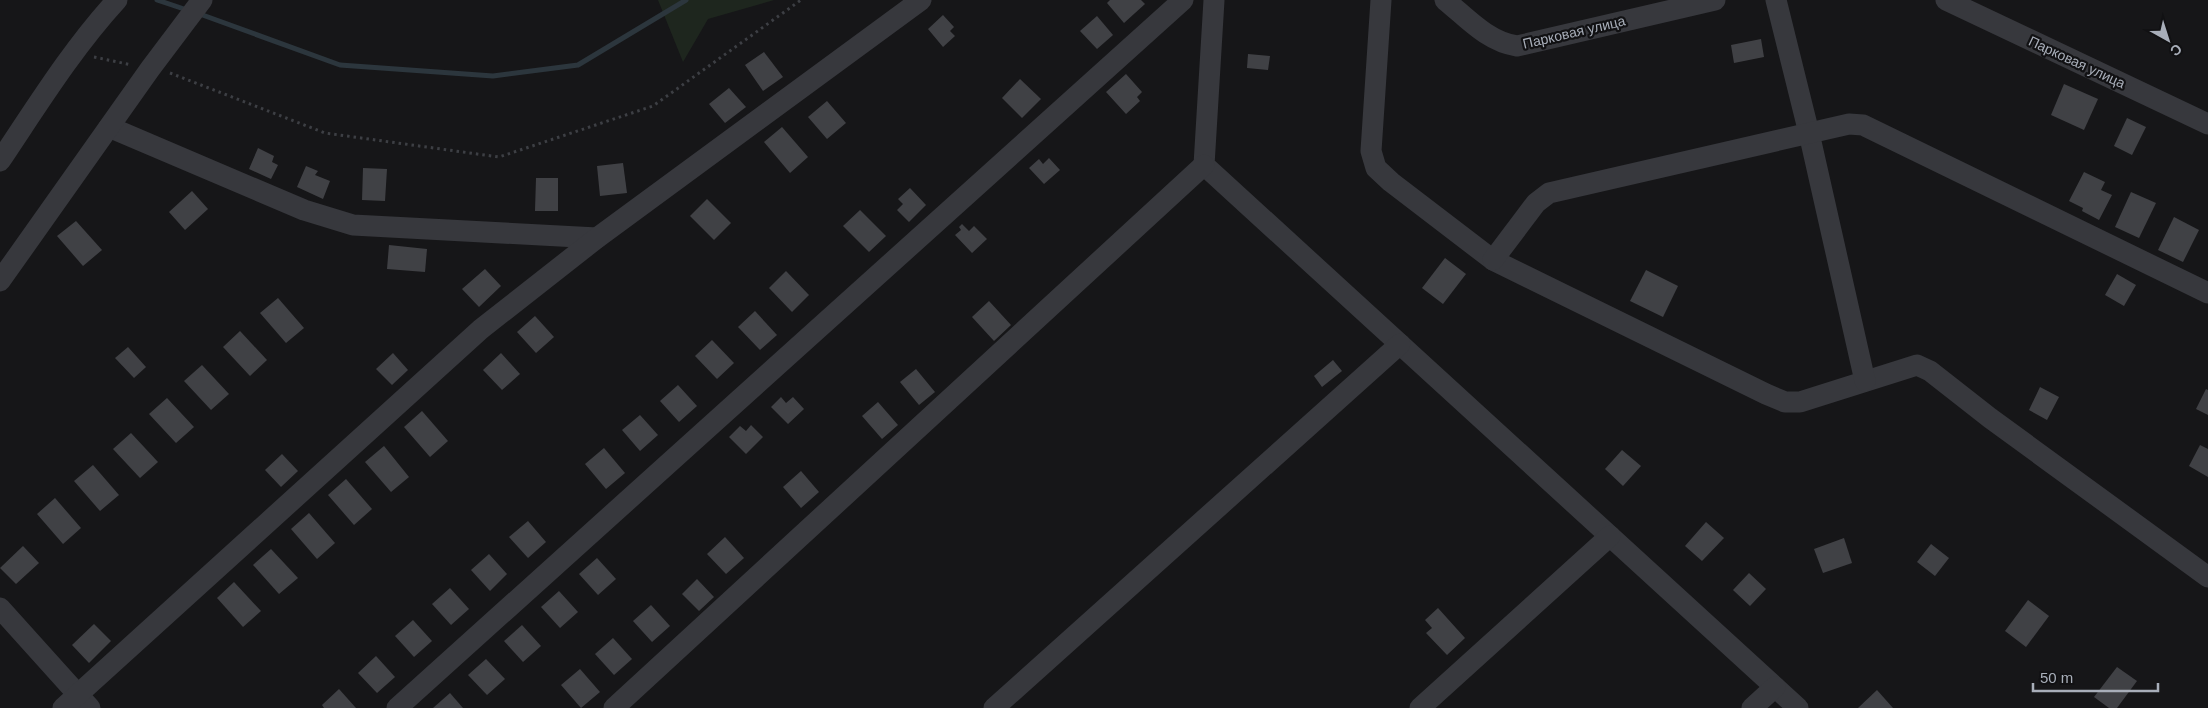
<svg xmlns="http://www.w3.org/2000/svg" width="2208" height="708" font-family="Helvetica,sans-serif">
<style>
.green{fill:#1e261e}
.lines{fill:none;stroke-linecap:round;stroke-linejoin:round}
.stream{stroke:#2c363d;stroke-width:5}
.building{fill:#404145}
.path{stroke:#3d3f44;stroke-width:3;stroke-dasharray:2.5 4;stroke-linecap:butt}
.minor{stroke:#37383d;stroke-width:21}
.labels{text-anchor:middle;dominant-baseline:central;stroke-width:4.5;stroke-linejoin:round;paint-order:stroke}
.street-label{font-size:14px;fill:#a8aeb9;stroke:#111113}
</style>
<rect width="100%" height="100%" fill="#161618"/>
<path class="green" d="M658,0H774L708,19L683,62Z"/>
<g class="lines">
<g class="stream">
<path d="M157,0L187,10"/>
<path d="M197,13L340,65L493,76L578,65L686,0"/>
</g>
</g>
<g class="building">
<path d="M1110,0H1141L1145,4L1124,23L1107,3Z"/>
<path d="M943,15L954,27L950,31L955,36L943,47L928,29Z"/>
<path d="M1097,16L1113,35L1097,49L1080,31Z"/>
<path d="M1761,39L1764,57L1734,63L1731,45Z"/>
<path d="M764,52L783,77L763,91L745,65Z"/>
<path d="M1248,54L1270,56L1268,70L1247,68Z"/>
<path d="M1126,74L1142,92L1137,97L1140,101L1126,114L1106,92Z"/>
<path d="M1020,79L1041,99L1022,118L1002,98Z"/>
<path d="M2064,84L2098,99L2084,130L2051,115Z"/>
<path d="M729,88L746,107L725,123L709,104Z"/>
<path d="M827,101L846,123L827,139L808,117Z"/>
<path d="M2127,118L2146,127L2132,155L2114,146Z"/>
<path d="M782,127L808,157L790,173L764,142Z"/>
<path d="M258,148L274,156L272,162L278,165L271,179L249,169Z"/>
<path d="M1049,158L1060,170L1044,184L1029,168L1039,159L1043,164Z"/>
<path d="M623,163L627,193L600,196L597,166Z"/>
<path d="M306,166L318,171L315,175L330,181L323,199L297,187Z"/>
<path d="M363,168L387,169L385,201L362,200Z"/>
<path d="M2084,172L2105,182L2101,190L2112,195L2099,220L2082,211L2083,208L2069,201Z"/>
<path d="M536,178H558V211H535Z"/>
<path d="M910,188L926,205L909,222L897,210L903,204L898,199Z"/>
<path d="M192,191L208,209L185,230L169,212Z"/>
<path d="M2131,192L2156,203L2139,238L2115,227Z"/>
<path d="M707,199L731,223L714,240L690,216Z"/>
<path d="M860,210L886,236L869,252L843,226Z"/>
<path d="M2174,217L2199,230L2183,262L2158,250Z"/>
<path d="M76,221L102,250L83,266L57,236Z"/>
<path d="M962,224L969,231L974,226L987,239L972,253L955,235L961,230L959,227Z"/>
<path d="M389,245L427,249L425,272L387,269Z"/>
<path d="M1445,258L1466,274L1443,304L1422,288Z"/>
<path d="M485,269L501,286L479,307L462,289Z"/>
<path d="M1646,270L1678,286L1663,317L1630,301Z"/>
<path d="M786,271L809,295L792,312L769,288Z"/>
<path d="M2117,274L2136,285L2124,306L2105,295Z"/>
<path d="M278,298L304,328L286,343L260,313Z"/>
<path d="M989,301L1011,325L994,341L972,317Z"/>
<path d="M755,311L777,335L760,350L738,327Z"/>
<path d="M535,316L554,337L536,353L517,332Z"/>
<path d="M240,331L267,360L250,376L223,347Z"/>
<path d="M712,340L734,363L717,379L695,356Z"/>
<path d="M128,347L146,367L134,378L115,358Z"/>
<path d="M393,353L408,370L392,385L376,369Z"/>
<path d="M501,353L520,374L502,390L483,370Z"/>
<path d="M1333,360L1342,371L1322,387L1314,376Z"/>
<path d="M202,365L229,394L211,410L184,381Z"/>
<path d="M916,369L935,392L919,405L900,382Z"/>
<path d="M678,385L697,406L679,422L660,401Z"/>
<path d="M2040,387L2059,397L2047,420L2029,410Z"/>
<path d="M2206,389L2208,390V415L2196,409Z"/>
<path d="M781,397L786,403L793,397L804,409L788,424L771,407Z"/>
<path d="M167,398L194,427L176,443L149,414Z"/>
<path d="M878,402L898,425L882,439L862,416Z"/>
<path d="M422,411L448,441L430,457L404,427Z"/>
<path d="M640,415L658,435L640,451L622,430Z"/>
<path d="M751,425L763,437L746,454L729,437L740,426L746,431Z"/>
<path d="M131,433L158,462L140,478L113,449Z"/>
<path d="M2200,445L2208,449V477L2189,466Z"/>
<path d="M384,446L409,477L391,492L365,462Z"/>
<path d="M604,448L625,473L606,489L585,464Z"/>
<path d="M1622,450L1641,466L1623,486L1605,469Z"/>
<path d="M282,454L298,471L281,487L265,470Z"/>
<path d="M93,465L119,495L100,511L74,481Z"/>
<path d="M801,471L819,492L801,508L783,487Z"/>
<path d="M346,479L372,509L354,525L328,495Z"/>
<path d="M55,498L81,528L63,544L37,514Z"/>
<path d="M309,513L335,543L317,559L291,529Z"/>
<path d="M528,521L546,542L528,558L509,537Z"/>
<path d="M1706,522L1724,538L1702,561L1685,546Z"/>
<path d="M725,537L744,558L726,574L707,554Z"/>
<path d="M1844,538L1852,563L1823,573L1814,549Z"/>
<path d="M1931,544L1949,558L1935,576L1917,562Z"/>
<path d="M23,546L39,563L16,584L0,568Z"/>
<path d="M271,549L298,578L279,594L253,565Z"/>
<path d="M489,554L507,574L490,591L471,570Z"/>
<path d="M597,558L616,579L598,595L579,574Z"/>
<path d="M1749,573L1766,589L1750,606L1733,590Z"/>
<path d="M697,579L714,597L699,611L682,594Z"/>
<path d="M234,582L261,611L243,627L217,598Z"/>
<path d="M450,588L469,609L451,625L432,604Z"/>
<path d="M559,591L578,612L560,628L541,607Z"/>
<path d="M2028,600L2049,616L2026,647L2005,631Z"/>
<path d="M651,605L670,626L652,642L633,621Z"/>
<path d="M1438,608L1465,638L1447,655L1426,633L1432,628L1425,620Z"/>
<path d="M413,620L432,641L414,657L395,636Z"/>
<path d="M94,624L111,641L89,663L72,645Z"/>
<path d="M522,625L541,646L523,662L504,641Z"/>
<path d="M613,638L632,659L614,675L595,654Z"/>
<path d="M376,656L395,677L377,693L358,673Z"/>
<path d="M486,659L505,679L487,695L468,675Z"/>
<path d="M2117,667L2137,681L2117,708H2109L2094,697Z"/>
<path d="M580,669L600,692L581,708L561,685Z"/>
<path d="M339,689L356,708H324L322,705Z"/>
<path d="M1877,690L1893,708H1858Z"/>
<path d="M450,693L463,708H433Z"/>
</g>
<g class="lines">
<g class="path">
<path d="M94,57L132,65"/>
<path d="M170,73L325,133L499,157L653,106L801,0"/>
</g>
<g class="minor">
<path d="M1214,0L1204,165L1798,708"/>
<path d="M1381,0L1371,151L1376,168L1391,182L1493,260L1766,394L1785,402H1800L1917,365L1930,371L1990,418L2208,577"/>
<path d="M1445,0C1467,18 1488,42 1517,46L1715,0"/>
<path d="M1776,0L1809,133L1865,381"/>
<path d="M1946,0L2208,124"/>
<path d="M109,127L304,210L353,225L597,238"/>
<path d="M0,161C37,106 72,49 117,0"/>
<path d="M1493,260L1536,203L1549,193L1849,124L1863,125L2208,293"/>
<path d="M0,281L150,69L202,0"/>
<path d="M0,608L90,708"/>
<path d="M63,708L481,329L597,238L921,0"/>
<path d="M397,708L1183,0"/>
<path d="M614,708L1204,165"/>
<path d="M994,708L1400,344"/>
<path d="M1420,708L1610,536"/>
<path d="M1752,708L1775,687"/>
</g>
</g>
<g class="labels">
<g class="street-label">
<text transform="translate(1574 32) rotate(-13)">Парковая улица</text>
<text transform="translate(2077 62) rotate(25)">Парковая улица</text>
</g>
</g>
<g transform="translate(2168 40) rotate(141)" stroke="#111113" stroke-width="4" paint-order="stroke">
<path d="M0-4L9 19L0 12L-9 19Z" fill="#a8aeb9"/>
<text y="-8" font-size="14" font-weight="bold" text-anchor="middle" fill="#a8aeb9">С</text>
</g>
<path d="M2033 683v8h125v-8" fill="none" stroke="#a8aeb9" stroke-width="2.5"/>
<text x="2040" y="683" font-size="15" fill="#a8aeb9" stroke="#111113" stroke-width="4" paint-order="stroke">50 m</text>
</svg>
